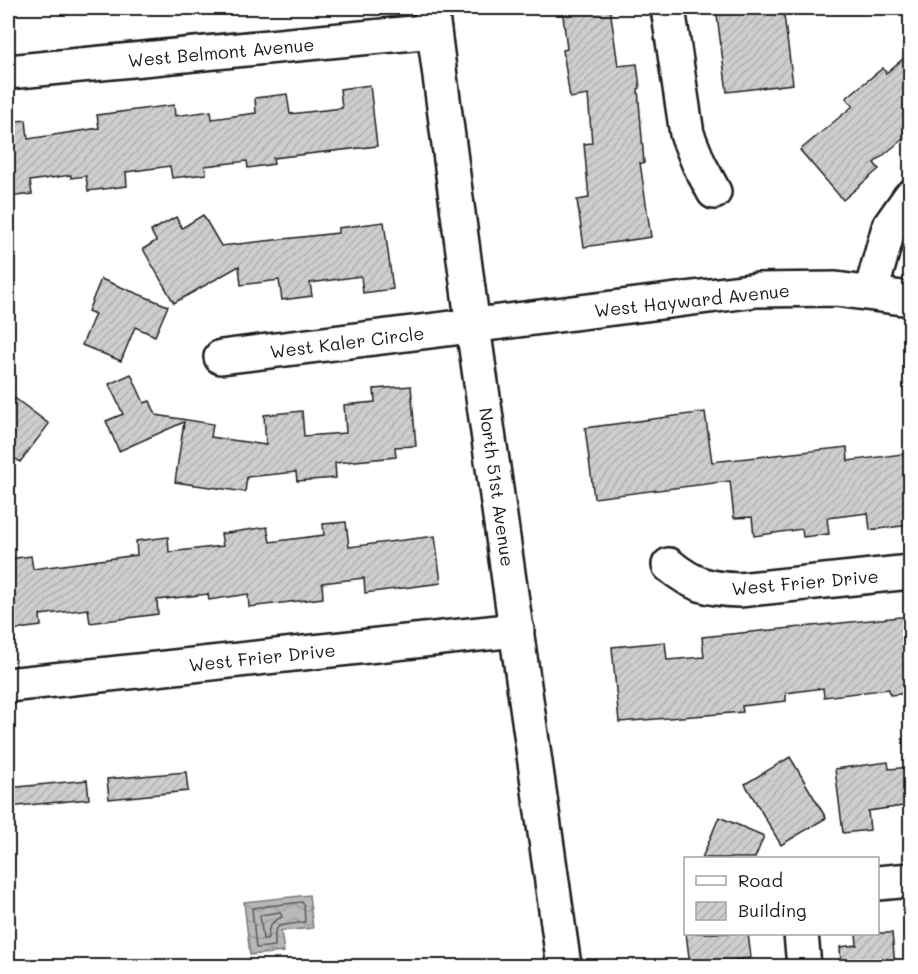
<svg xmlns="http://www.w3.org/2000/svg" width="918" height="974" font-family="Mali,sans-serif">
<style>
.water{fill:url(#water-waves);stroke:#7a7a7a;stroke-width:1.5}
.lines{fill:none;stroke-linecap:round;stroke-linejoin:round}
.shore{stroke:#5a5a5a;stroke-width:1.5}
.building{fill:url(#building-hatch);stroke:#1c1c1c;stroke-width:1.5}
.minor-casing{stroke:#1c1c1c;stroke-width:38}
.major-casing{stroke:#1c1c1c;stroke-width:38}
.minor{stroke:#fff;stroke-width:33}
.major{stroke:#fff;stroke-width:33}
.labels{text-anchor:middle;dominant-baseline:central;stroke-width:4.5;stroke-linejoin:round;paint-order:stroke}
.street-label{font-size:18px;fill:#1c1c1c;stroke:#fff}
</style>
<defs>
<pattern id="water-waves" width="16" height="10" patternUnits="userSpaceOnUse" patternTransform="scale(1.5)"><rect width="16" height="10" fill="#b8b8b8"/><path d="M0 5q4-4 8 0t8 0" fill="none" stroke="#9e9e9e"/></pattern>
<pattern id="building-hatch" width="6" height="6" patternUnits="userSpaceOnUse" patternTransform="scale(1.5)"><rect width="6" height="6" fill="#cecece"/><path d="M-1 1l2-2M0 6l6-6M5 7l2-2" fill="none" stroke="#b0b0b0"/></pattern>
</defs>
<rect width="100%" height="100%" fill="#fff"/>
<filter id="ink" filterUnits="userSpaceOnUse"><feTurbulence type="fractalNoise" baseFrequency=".0167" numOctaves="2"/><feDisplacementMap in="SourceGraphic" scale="12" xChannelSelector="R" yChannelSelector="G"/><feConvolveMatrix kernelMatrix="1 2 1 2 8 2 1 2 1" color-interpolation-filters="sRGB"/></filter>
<g filter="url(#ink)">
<path class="water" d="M309,895L313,928L281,931L284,952L250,955L244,902Z"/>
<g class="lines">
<g class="shore">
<path d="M302,902L304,905L305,922L279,926L275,931V946L256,948L252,908Z"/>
<path d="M280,912L282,917C271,922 268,926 268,938L263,940L260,915Z"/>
</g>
</g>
<g class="building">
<path d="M562,8H610L618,66L637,64L640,88L638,89L644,163H640L651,237L584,247L577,200L589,198L584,144L592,143L588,95L570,98L563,50L567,49Z"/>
<path d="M716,8H783L793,84L727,92Z"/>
<path d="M910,53V133L874,163L879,169L843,200L800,150L853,106L846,98L883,68L886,73Z"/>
<path d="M370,85L377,146L273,158L274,164L248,168L247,161L205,166L206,174L172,178L170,166L126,172L127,186L88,191L86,176L71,178V175L30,181L32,194L8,197V122L26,120L28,139L99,128L97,115L174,105L175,116L211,111L212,119L256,113L255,98L287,94L290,114L342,108L340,89Z"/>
<path d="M203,215L221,246L338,233V228L384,222L393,289L363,293L361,276L310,283L312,296L282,300L279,280L241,285L239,266L174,303L143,249L156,241L151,231L176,217L182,228Z"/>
<path d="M101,279L168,306L155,336L135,327L121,361L82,345L95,314L88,311Z"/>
<path d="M131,374L144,403L150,401L156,415L213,424L211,437L266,445L264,415L302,411L304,436L346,433L344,405L375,402L374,389L411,386L416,446L395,447L396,457L335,463L336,478L297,481L296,472L247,477L245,492L175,482L184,422L119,451L106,421L123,414L109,384Z"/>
<path d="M8,393L49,424L20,462L8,453Z"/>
<path d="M705,412L712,462L847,447L848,461L910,453V525L870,530L868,513L827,518L829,534L803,537L802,529L754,536L752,517L734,518L730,481L594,498L585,428Z"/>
<path d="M346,522L349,547L435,536L441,583L365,593L364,578L322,583L323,598L249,607L248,594L209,600L208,594L157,600L158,614L90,623L88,609L40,615L41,626L11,630L8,604V559L31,556L33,569L137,555L136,541L168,537L169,552L223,546L221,534L267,527L270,542L324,535L323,524Z"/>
<path d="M910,616V693L890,695L889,689L824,697L823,688L786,693V701L742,706L743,712L619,722L612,647L665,642L667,660L704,657L702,637Z"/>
<path d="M790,757L826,818L781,845L745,784Z"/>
<path d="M888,762L889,769L910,767V805L868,811L870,830L843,833L835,769Z"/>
<path d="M186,772L188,791L109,799L107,779Z"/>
<path d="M87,780L89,799L8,807V788Z"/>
<path d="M719,817L764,836L755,858H702Z"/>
<path d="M686,933H748L751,958L690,965Z"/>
<path d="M856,933H892L895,966H841L840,947L857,945Z"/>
</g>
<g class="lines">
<defs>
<g id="minor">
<path d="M668,8L687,134L699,164L714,192"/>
<path d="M8,72L434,31"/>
<path d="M871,292L889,227L910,197"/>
<path d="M221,357L757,290L836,289L910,299"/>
<path d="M669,565C693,585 709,589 739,590L910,572"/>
<path d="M8,685L517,630"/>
<path d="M878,883L910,880"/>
<path d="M801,934L804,966"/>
</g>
<path id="major" d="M431,8L473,327L564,966"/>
</defs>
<use href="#minor" class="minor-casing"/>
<use href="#major" class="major-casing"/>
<use href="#minor" class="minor"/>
<use href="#major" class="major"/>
</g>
</g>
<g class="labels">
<g class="street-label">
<text transform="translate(221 52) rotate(-5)">West Belmont Avenue</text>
<text transform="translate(692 300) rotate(-6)">West Hayward Avenue</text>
<text transform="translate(347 342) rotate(-7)">West Kaler Circle</text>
<text transform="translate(497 487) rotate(82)">North 51st Avenue</text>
<text transform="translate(805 582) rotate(-5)">West Frier Drive</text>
<text transform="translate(262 657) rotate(-6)">West Frier Drive</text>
</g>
</g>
<rect width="918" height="974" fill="none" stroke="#fff" stroke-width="30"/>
<rect x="15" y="15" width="888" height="944" fill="none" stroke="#1c1c1c" stroke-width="2" filter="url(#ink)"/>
<rect x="684" y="857" width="195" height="78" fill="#ffffff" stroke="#a4a4a4" stroke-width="1.5"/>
<rect x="696" y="876" width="30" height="9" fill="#ffffff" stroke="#a4a4a4" stroke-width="1.5"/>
<text x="738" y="887" font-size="18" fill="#1c1c1c">Road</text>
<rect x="696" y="902" width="30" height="18" fill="url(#building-hatch)" stroke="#a4a4a4" stroke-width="1.5"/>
<text x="738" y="917" font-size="18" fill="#1c1c1c">Building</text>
</svg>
